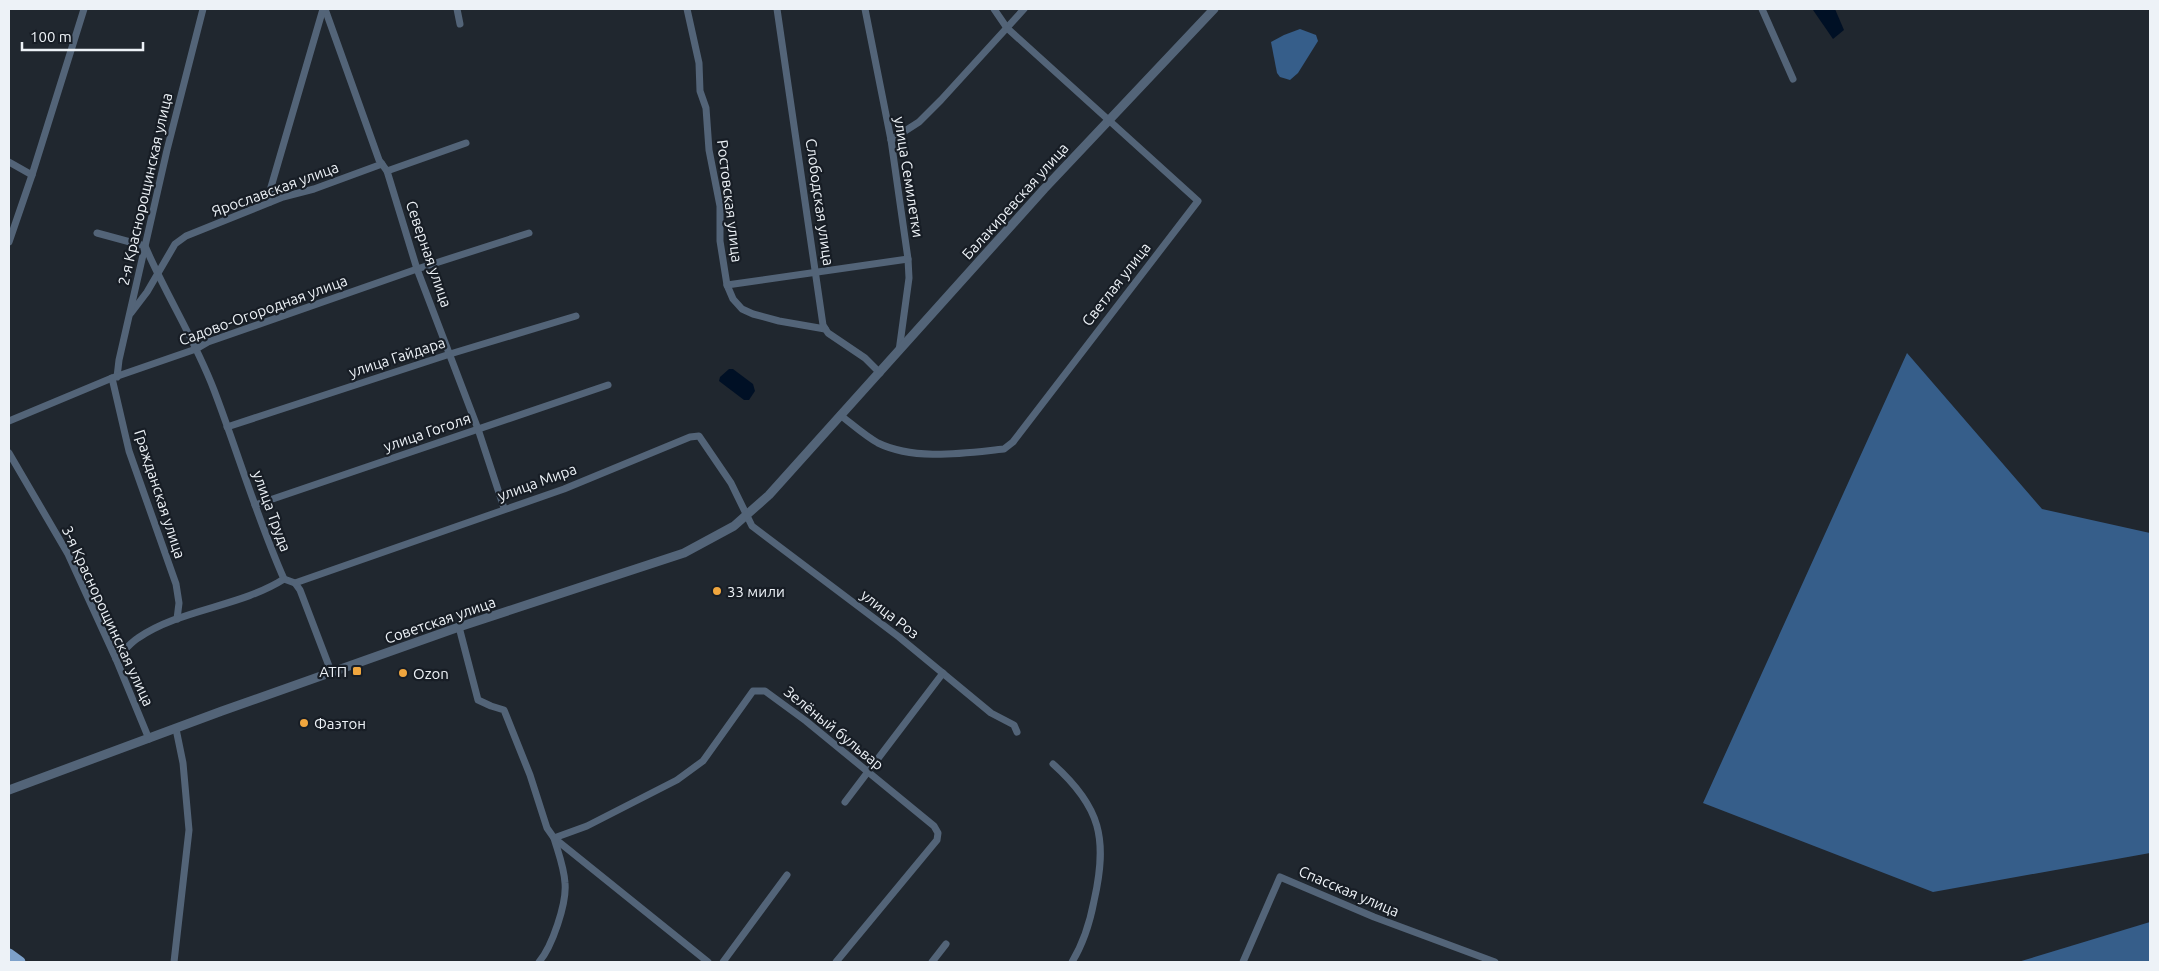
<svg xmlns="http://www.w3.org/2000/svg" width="2159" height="971" font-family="Ubuntu,sans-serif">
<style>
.forest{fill:#365e8a}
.water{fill:#001025}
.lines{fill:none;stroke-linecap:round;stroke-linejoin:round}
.minor{stroke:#536478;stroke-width:7}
.tertiary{stroke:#536478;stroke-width:9}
.primary{stroke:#7da1ca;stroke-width:11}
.poi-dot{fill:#f0a63e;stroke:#171d25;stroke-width:2}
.labels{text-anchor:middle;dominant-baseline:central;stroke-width:4.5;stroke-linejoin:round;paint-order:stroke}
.street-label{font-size:15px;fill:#edf2f7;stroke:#171d25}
.poi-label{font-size:15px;fill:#edf2f7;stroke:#171d25;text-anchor:start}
</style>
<rect width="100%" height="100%" fill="#20272f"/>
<g class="forest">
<path d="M1300,29L1316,35L1318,41L1298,73L1290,80L1280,77L1277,73L1271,42L1284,35Z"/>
<path d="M1907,353L2042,509L2150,533V853L1933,892L1703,803Z"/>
<path d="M2150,922V962H2018Z"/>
</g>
<g class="water">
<path d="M1815,9H1835L1844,30L1833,39L1813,10Z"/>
<path d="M729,369H733L753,384L755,391L749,400H744L719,381L720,377Z"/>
</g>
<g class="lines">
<g class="minor">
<path d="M325,9L379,160L387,171L417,269L478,429L504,508"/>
<path d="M457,9L460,24"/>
<path d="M687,9L699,63L700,91L706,108L709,150L720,206V241L727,285L733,299L742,309L753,314L779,321L825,329"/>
<path d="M777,9L823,325L828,333L865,358L880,373"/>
<path d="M865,9L891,140L908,259L909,278L899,351"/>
<path d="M1762,9L1793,79"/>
<path d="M891,140L919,122L941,100L1024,9"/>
<path d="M9,162L32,175"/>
<path d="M387,171L466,143"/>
<path d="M270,202L271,187L323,9"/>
<path d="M97,233L145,246C166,295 195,340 214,390C238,453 257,518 284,579L295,583L300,590L332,674"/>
<path d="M9,242L32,175L84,9"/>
<path d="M727,285L908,259"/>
<path d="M131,313L147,292L175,244L186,236L283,197L314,189L382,164"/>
<path d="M117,377L119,360L167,150L203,9"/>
<path d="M112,378L129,451L176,584L179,603L177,619"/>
<path d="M840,415C852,424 865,436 878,443C915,461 964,453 1004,449L1013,442L1198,201L1007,28L994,9"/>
<path d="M9,421L112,378L196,349L208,342L417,269L529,233"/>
<path d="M227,427L450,354L576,316"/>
<path d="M9,453L68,554L116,659L149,739"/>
<path d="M255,505L608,385"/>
<path d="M295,583L564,489L690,437L699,436L731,483L752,526L899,637L991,713L1014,725L1017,732"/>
<path d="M459,627L478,700L491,706L504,710L530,775L547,828L554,838L708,962"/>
<path d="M116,659C123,652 130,643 138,638C180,609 240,607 284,579"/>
<path d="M1053,764C1101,807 1108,839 1094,901C1090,922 1083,944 1072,962"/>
<path d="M845,802L943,673"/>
<path d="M174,962L189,830L183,763L176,729"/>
<path d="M539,962C552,947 567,903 565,883C564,867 558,852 554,838L587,826L677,780L703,761L753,691H765L806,721L934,826L938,833L937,840L836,962"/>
<path d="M723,962L787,875"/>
<path d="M932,962L946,944"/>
<path d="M1243,962L1280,877L1374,917L1495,962"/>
</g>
<path class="tertiary" d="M9,790L222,711L459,627L684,553L734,526L769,495L1044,189L1214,9"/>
<path class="primary" d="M9,954L20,962"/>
</g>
<g class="poi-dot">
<circle cx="717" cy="591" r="5"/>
<rect x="352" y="666" width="10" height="10" rx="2.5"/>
<circle cx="403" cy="673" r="5"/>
<circle cx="304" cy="723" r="5"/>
</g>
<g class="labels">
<g class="street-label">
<text transform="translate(909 177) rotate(81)">улица Семилетки</text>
<text transform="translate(145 189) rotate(-77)">2-я Краснорощинская улица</text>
<text transform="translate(275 189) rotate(-20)">Ярославская улица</text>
<text transform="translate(730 201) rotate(83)">Ростовская улица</text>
<text transform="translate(1015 201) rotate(-48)">Балакиревская улица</text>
<text transform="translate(820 202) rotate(82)">Слободская улица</text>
<text transform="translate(429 254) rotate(71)">Северная улица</text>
<text transform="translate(1116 284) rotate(-52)">Светлая улица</text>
<text transform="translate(263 310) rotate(-20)">Садово-Огородная улица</text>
<text transform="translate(397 357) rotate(-18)">улица Гайдара</text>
<text transform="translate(427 432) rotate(-19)">улица Гоголя</text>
<text transform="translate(537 482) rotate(-20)">улица Мира</text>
<text transform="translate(160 494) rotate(72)">Гражданская улица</text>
<text transform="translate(272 511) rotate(70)">улица Труда</text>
<text transform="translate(890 614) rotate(38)">улица Роз</text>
<text transform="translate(108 616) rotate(65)">3-я Краснорощинская улица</text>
<text transform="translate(440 620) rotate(-19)">Советская улица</text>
<text transform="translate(834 728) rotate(39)">Зелёный бульвар</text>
<text transform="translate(1349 891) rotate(23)">Спасская улица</text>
</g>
<g class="poi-label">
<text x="727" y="591">33 мили</text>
<text x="347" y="671" text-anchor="end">АТП</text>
<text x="413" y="673">Ozon</text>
<text x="314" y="723">Фаэтон</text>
</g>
</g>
<rect width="2159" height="971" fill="none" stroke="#edf2f7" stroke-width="20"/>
<path d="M22 42v8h121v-8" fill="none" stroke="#edf2f7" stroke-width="2.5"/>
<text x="30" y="42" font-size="15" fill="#edf2f7" stroke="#171d25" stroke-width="4" paint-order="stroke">100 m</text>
</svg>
